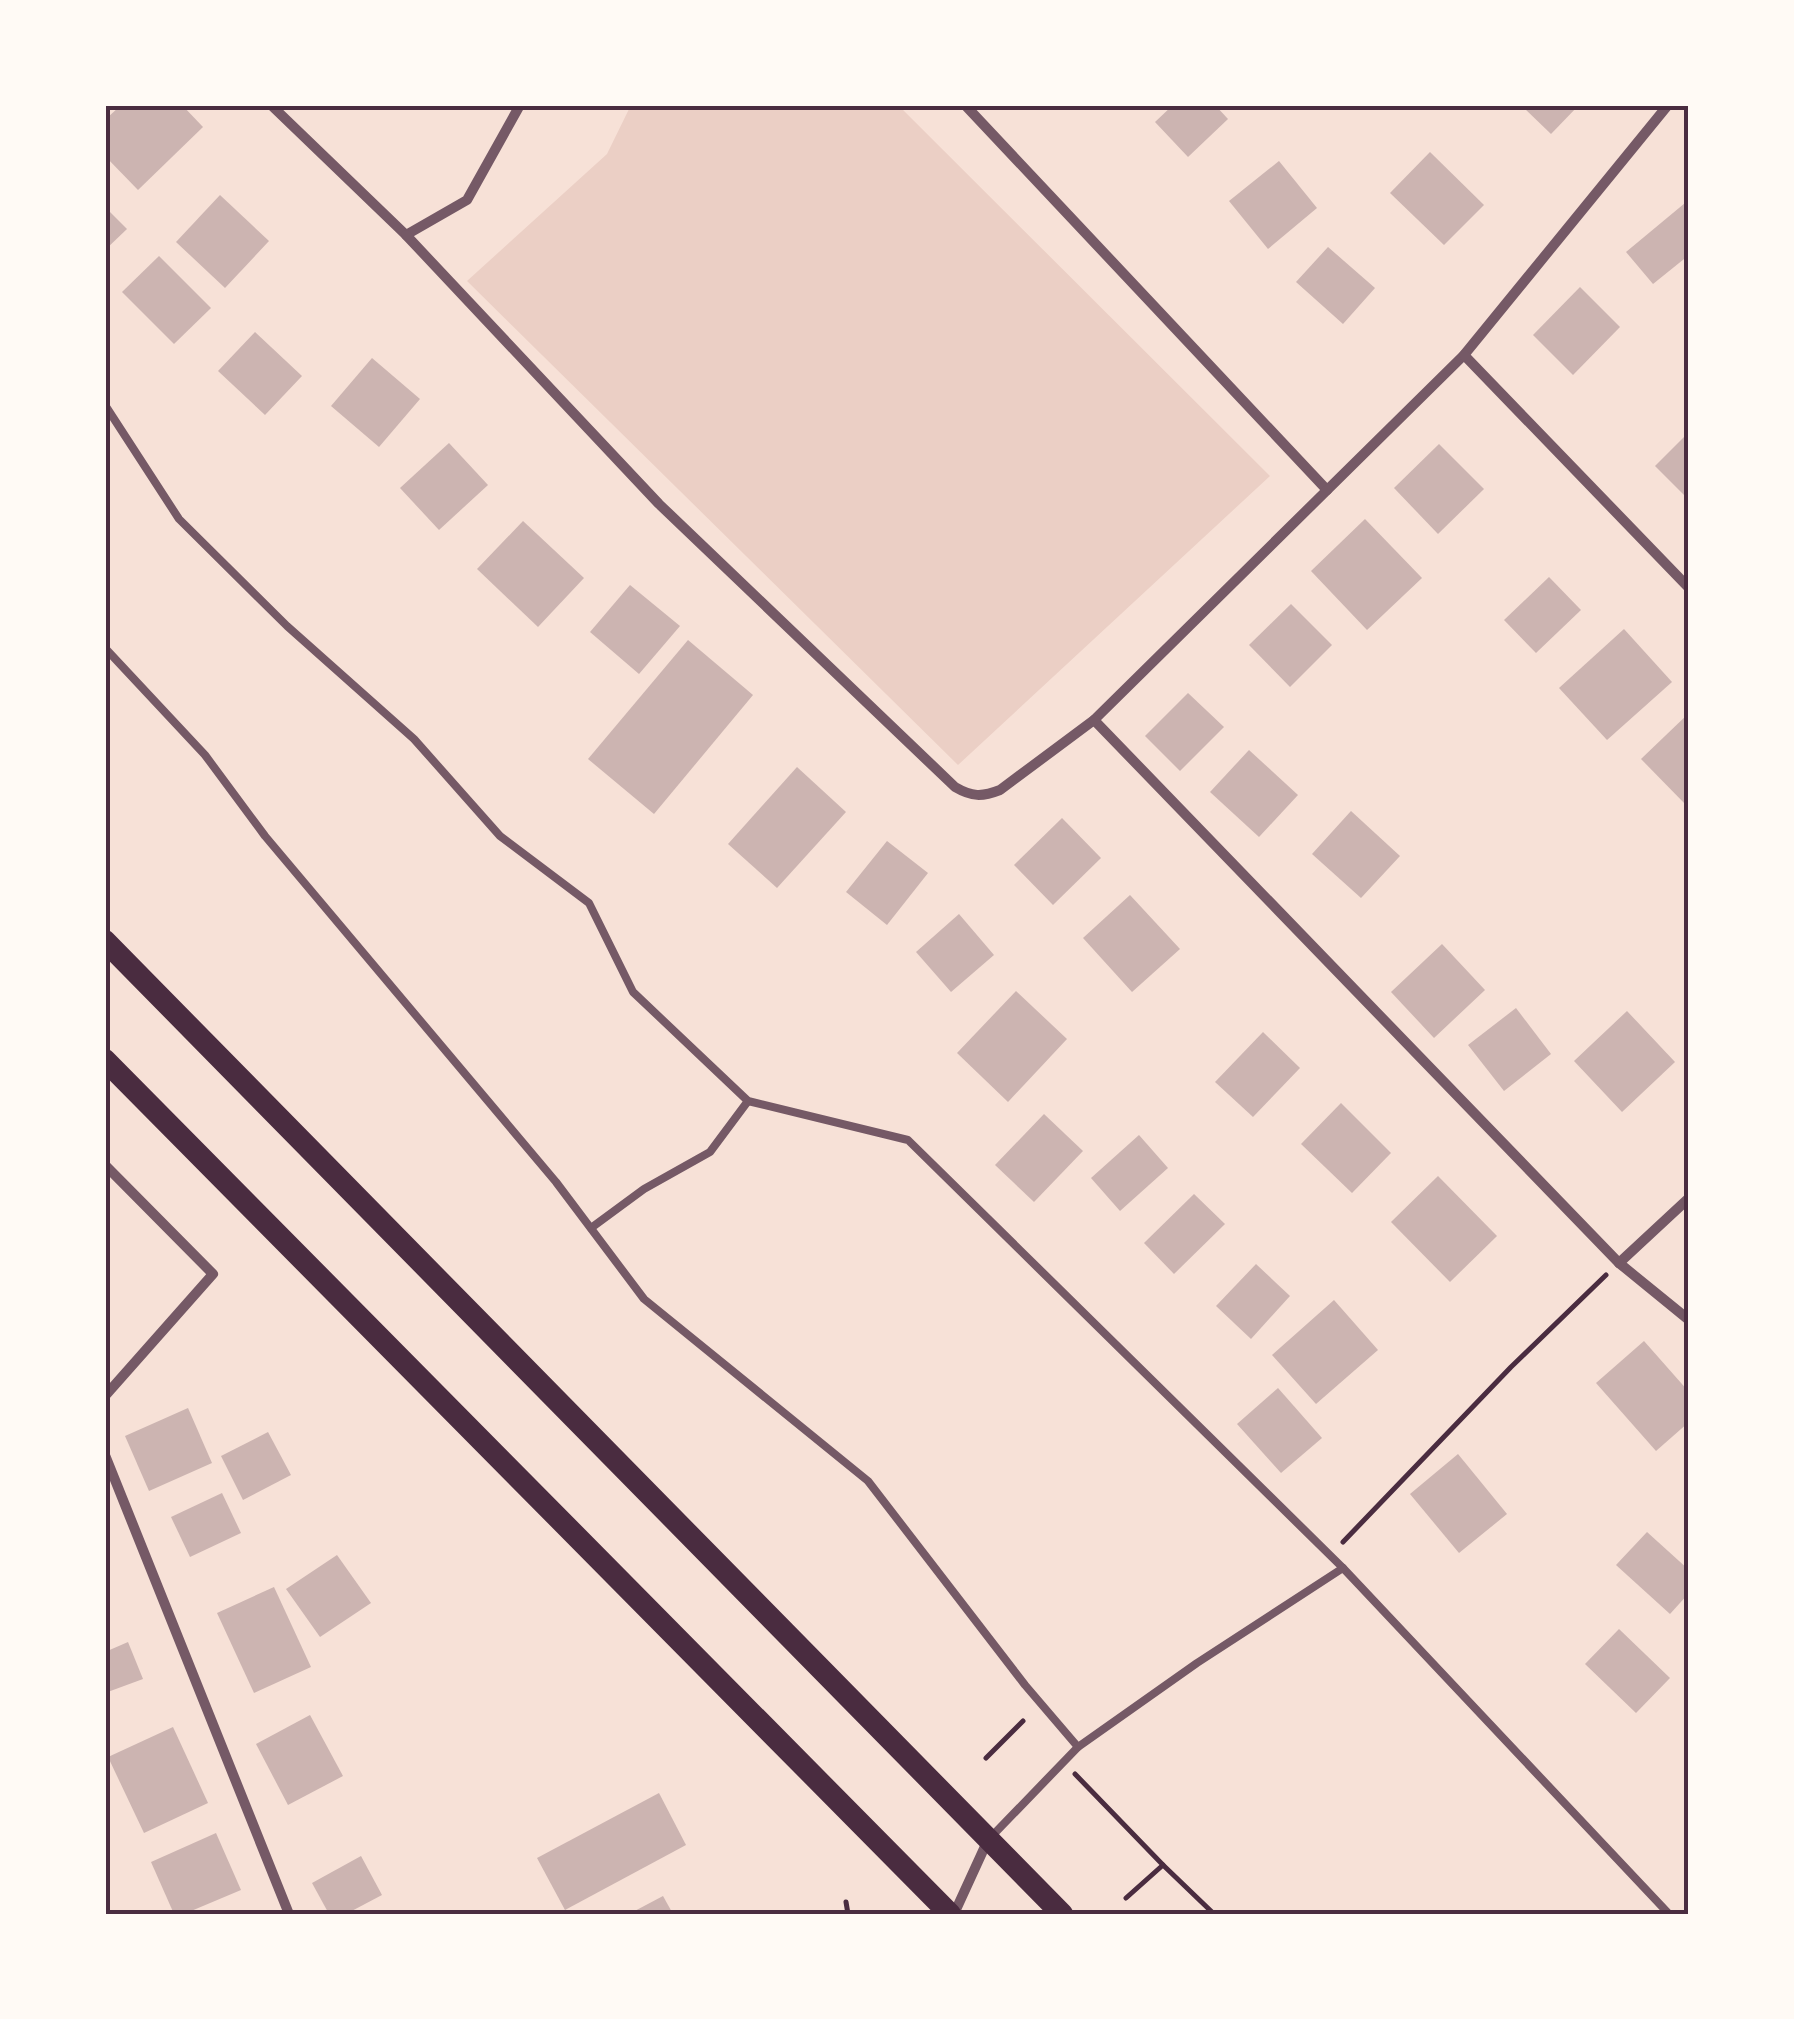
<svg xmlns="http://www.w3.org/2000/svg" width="1794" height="2019" font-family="Rubik,sans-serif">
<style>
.green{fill:#ebcfc5}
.building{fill:#ccb4b1}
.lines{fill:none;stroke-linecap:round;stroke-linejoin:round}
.path{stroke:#4a2c40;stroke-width:5}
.service{stroke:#755966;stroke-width:8}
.minor{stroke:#755966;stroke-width:10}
.primary{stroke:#4a2c40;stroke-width:22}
.neatline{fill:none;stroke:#4a2c40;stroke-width:4}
</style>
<rect width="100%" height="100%" fill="#f7e1d7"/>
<path class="green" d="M631,105H898L1270,476L958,765L467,281L607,154Z"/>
<g class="building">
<path d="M121,105H182L203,127L138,190L105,156V120Z"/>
<path d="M1173,105H1215L1228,119L1188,157L1155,122Z"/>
<path d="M1521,105H1579L1551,134Z"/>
<path d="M1430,152L1484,205L1444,245L1390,193Z"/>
<path d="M1279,161L1317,208L1268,249L1229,201Z"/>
<path d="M220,195L269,241L225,288L176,242Z"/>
<path d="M1685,203L1689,208V255L1653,284L1626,252Z"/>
<path d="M105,207L127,229L105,250Z"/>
<path d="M1328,247L1375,288L1343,324L1296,282Z"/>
<path d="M159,256L211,308L174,344L122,292Z"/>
<path d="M1580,287L1620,327L1573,375L1533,335Z"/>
<path d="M255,332L302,376L265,415L218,371Z"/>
<path d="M372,358L420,399L379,447L331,406Z"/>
<path d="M1689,432V500L1655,466Z"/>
<path d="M449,443L488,485L439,530L400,488Z"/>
<path d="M1439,444L1484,489L1438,534L1394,488Z"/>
<path d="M1365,519L1422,578L1367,630L1311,571Z"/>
<path d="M523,521L584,578L538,627L477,569Z"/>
<path d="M1549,577L1581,610L1536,653L1504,620Z"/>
<path d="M630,585L680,626L639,674L590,632Z"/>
<path d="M1291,604L1332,645L1290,687L1249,645Z"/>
<path d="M1624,629L1672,682L1607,740L1559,688Z"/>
<path d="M688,640L753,695L654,814L588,759Z"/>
<path d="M1188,693L1224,727L1180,771L1145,736Z"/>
<path d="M1689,713V803L1687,806L1641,759Z"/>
<path d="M1249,750L1298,795L1259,837L1210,792Z"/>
<path d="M797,767L846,812L777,888L728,844Z"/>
<path d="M1351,811L1400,856L1361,898L1312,854Z"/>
<path d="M1062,818L1101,858L1053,905L1014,865Z"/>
<path d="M887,841L928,873L887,925L846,892Z"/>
<path d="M1130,895L1180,949L1132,992L1083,938Z"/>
<path d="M959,914L994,955L951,992L916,952Z"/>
<path d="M1442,944L1485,990L1434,1038L1391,992Z"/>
<path d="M1016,991L1067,1039L1008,1102L957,1053Z"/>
<path d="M1516,1008L1551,1054L1504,1091L1468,1045Z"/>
<path d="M1627,1011L1675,1062L1622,1112L1574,1061Z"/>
<path d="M1263,1032L1300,1068L1253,1117L1215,1082Z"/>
<path d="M1341,1103L1391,1153L1352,1193L1301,1144Z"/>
<path d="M1044,1114L1083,1151L1034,1202L995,1165Z"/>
<path d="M1139,1135L1168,1168L1120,1211L1091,1178Z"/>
<path d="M1438,1176L1497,1236L1450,1282L1391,1222Z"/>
<path d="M1194,1194L1225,1224L1174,1274L1144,1243Z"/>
<path d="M1256,1264L1290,1296L1251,1339L1216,1306Z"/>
<path d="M1334,1300L1378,1350L1316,1404L1272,1355Z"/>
<path d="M1644,1341L1689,1392V1422L1656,1451L1596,1383Z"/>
<path d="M1278,1388L1322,1438L1281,1473L1237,1424Z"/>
<path d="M188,1408L212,1463L149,1491L125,1436Z"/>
<path d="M268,1432L291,1475L243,1500L221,1456Z"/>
<path d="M1458,1454L1507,1514L1459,1553L1410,1494Z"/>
<path d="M222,1493L241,1533L190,1557L171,1517Z"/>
<path d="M1647,1532L1689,1570V1593L1670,1614L1616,1565Z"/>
<path d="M337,1555L371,1603L320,1637L286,1589Z"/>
<path d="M274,1587L311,1667L254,1693L217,1613Z"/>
<path d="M1619,1629L1670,1678L1636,1713L1585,1664Z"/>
<path d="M128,1642L143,1679L105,1693V1652Z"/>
<path d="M310,1715L343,1776L288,1805L256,1744Z"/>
<path d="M173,1727L208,1803L144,1833L108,1757Z"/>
<path d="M659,1793L686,1845L565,1910L537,1858Z"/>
<path d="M216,1833L241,1890L184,1914H174L151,1862Z"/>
<path d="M361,1856L382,1895L346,1914H329L312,1883Z"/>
<path d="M663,1896L673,1914H629Z"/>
</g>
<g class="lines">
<g class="path">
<path d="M1343,1542L1511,1367L1606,1275"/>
<path d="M986,1758L1023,1721"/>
<path d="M1075,1774L1163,1865L1126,1898"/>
<path d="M1163,1865L1214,1914"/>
<path d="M846,1902L848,1914"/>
</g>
<g class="service">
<path d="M105,405L179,519L287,626L414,739L500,836L589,903L633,992L748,1101L908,1140L1343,1568"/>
<path d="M105,648L205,755L265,836L556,1182L644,1299L868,1481L1025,1685L1078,1747"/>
<path d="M591,1228L644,1189L710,1152L748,1101"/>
<path d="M991,1837L1078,1747L1197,1663L1343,1568L1669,1914"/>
</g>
<g class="minor">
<path d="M271,105L406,235L467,200L520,105"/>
<path d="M965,105L1327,490"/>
<path d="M406,235L659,504L955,787C972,797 982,797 1000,790L1094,720L1464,355L1668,105"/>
<path d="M1464,355L1689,588"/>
<path d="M1094,720L1619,1263L1689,1320"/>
<path d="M105,1165L213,1274L105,1396"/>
<path d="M1619,1263L1689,1198"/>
<path d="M105,1455L289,1914"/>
<path d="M954,1914L987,1842"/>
</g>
<g class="primary">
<path d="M105,941L1062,1914"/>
<path d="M105,1060L950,1914"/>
</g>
</g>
<rect width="1794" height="2019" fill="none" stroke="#fffaf5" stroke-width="215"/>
<rect x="108" y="108" width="1578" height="1804" class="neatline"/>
</svg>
